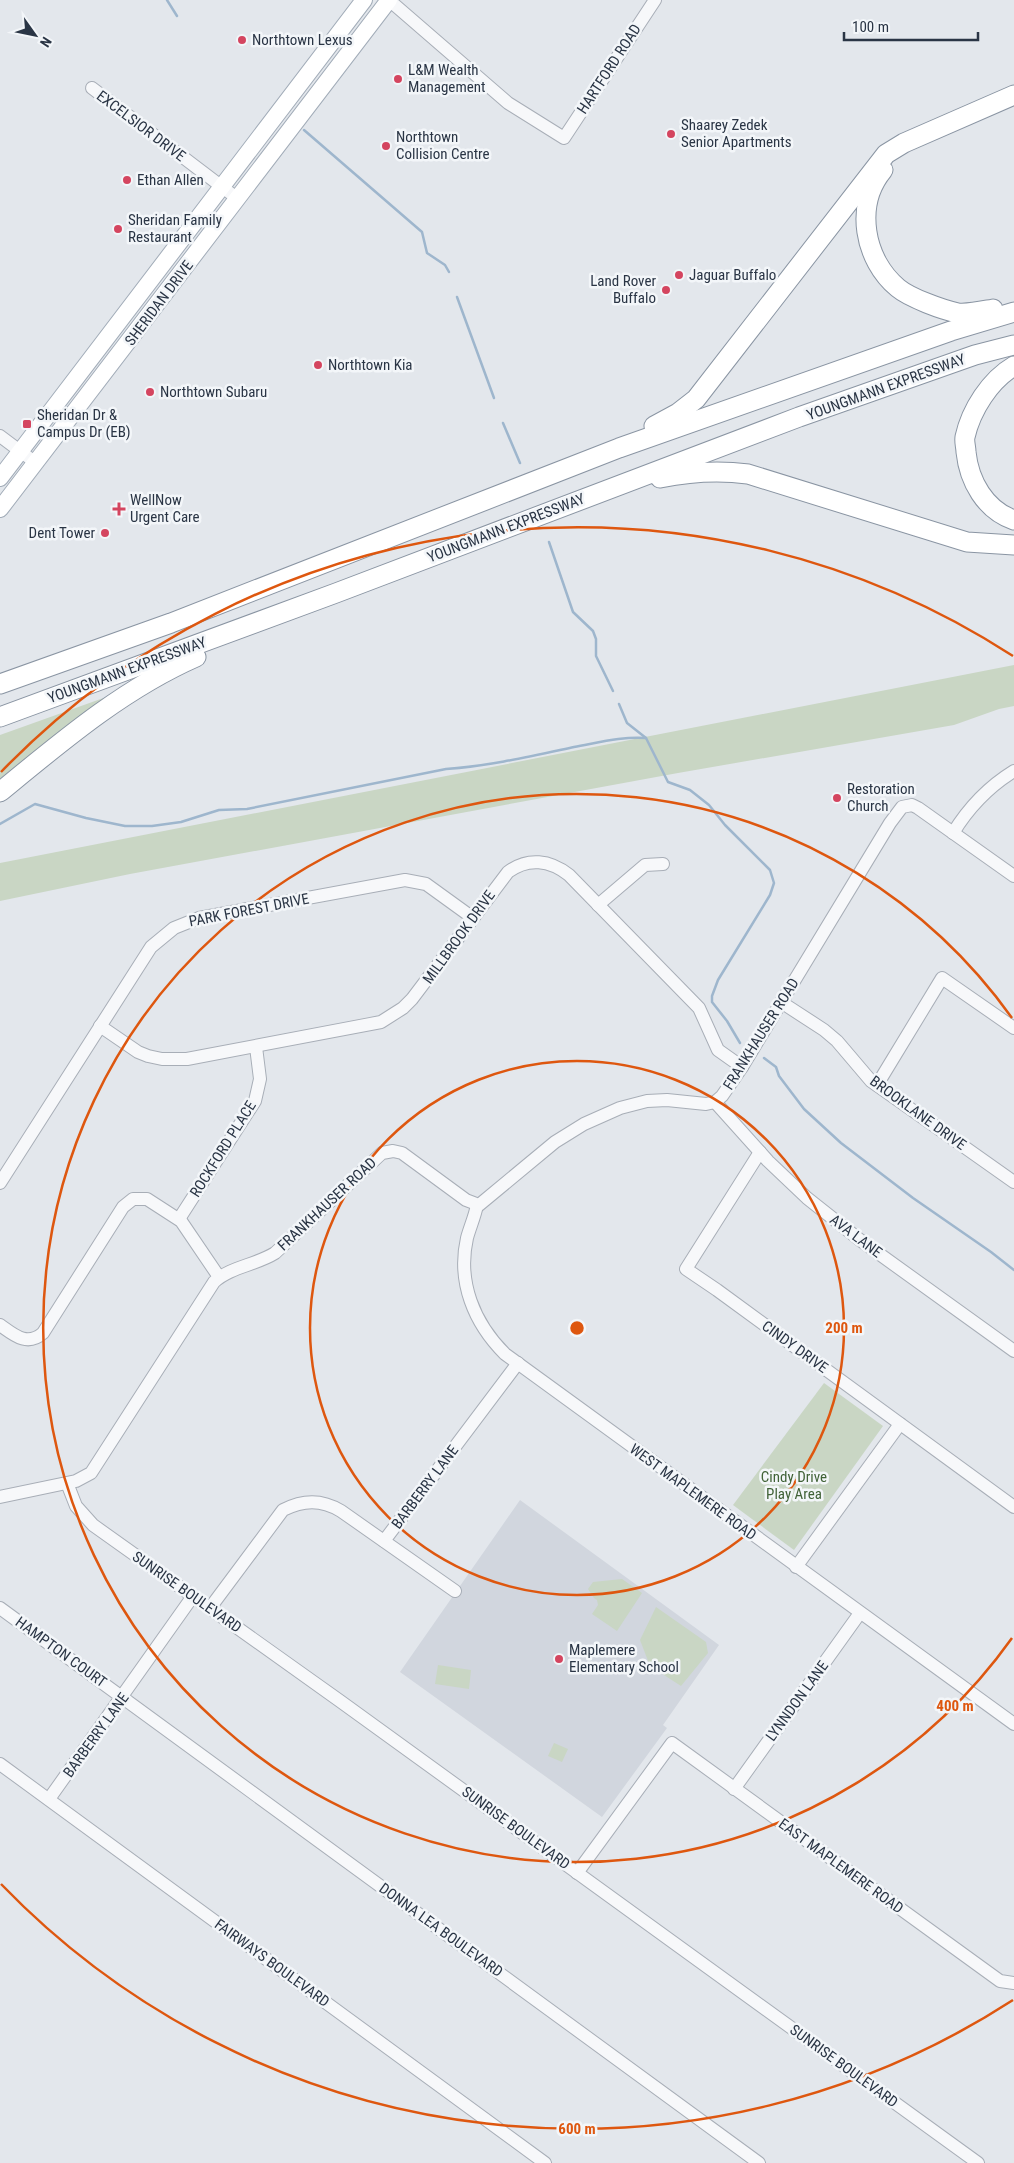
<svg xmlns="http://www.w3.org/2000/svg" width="1014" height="2163" font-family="'Roboto Condensed',sans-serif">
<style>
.built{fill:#d1d6de}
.green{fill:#c9d6c4}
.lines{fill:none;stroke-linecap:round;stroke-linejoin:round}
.stream{stroke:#9eb6cd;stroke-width:2.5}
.minor-casing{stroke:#a8aeb7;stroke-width:14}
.major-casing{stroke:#a2acb8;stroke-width:18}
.highway-casing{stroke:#8a95a3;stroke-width:21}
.minor{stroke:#f7f8fa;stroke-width:12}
.major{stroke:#fff;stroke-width:16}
.highway{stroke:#fff;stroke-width:19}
.ring{fill:none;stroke:#de570f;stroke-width:2.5}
.poi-dot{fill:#d4455f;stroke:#f3f6f9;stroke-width:2}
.labels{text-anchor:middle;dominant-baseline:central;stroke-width:5;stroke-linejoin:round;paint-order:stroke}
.poi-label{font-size:15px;fill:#2a3545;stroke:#f3f6f9;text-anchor:start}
.street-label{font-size:15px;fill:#2a3545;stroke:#f3f6f9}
.park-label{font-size:15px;fill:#406237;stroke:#f3f6f9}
.centre{fill:#de570f;stroke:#f3f6f9;stroke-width:2.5}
.ring-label{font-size:15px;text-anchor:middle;font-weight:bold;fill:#de570f;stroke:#f3f6f9;stroke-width:5;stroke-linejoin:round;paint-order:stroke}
</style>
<rect width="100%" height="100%" fill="#e3e7ec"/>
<path class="built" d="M520,1500L719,1645L663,1725L667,1728L602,1817L400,1672Z"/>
<g class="green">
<path d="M1014,665V706L999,709L954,725L678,773L130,874L0,901V863Z"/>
<path d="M123,691L0,786V735Z"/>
<path d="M824,1383L883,1426L794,1550L733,1505Z"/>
<path d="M622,1579L642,1593L617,1631L592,1614L598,1605L597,1600L594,1598L588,1589L593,1582Z"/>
<path d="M656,1607L706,1642L708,1653L681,1686L650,1666L640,1640Z"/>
<path d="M438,1665L471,1670L469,1689L435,1684Z"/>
<path d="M554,1743L568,1749L562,1762L548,1756Z"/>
</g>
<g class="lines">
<g class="stream">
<path d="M167,0L177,16"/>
<path d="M304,130L422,232L427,253L445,265L449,272"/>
<path d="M457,297L494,398"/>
<path d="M503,423L520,463"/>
<path d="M549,542L573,612L593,631L596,639V656L613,691"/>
<path d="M619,704L627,723L646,738L668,782L690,790L709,805L725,825L770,870L774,883L770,895L718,980L712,996V1002L727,1021L740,1043"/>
<path d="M0,824L35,804L86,818L125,826H152L181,822L219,810L247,809L446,769C489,766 532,756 574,747C597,743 623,736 646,738"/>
<path d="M764,1058L776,1067L779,1076L804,1109L841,1143L913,1198L991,1252L1014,1270"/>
</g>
<defs>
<g id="minor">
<path d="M389,0L508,103L564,138L655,0"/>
<path d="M92,88L238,199"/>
<path d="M0,436L36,463"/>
<path d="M953,833C969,807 988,787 1014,771"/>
<path d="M598,905L645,865L663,864"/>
<path d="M781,1002L824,1030L837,1041L871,1081L1014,1182"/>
<path d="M100,1026L138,1052L148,1056L162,1059H187L381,1022L403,1008L412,999L508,872C528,857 550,860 569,875L699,1008L718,1050L742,1067"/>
<path d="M877,1085L942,978L1014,1028"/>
<path d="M715,1102L768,1161L807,1198L860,1240L1014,1351"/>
<path d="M760,1152L686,1269L717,1290L1014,1507"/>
<path d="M0,1183L151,947L174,928L199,918L405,880L426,884L473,918"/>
<path d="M477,1205C475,1216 470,1227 467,1238C457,1282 474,1323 505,1354L1014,1724"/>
<path d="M179,1219L255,1101L260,1079L256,1047"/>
<path d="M0,1325C14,1335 27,1347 43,1333L123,1207L133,1199H147L181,1221L219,1277"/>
<path d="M67,1483L76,1506L93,1525L340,1701L978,2163"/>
<path d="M0,1497L76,1481L91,1473L214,1282C230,1267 256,1265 275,1253L382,1153L393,1151L402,1153L466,1200L479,1205L555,1142L584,1124L620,1108L647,1101L667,1100L706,1104L715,1102L722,1096L742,1067L890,823L902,807L912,805L918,808L1014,876"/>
<path d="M384,1541L518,1363"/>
<path d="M796,1567L900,1424"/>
<path d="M0,1608L759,2163"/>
<path d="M210,1608L283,1510C303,1500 321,1499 341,1511L455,1591"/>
<path d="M0,1764L545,2163"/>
<path d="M734,1789L860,1613"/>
<path d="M49,1799L193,1596"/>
<path d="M577,1873L672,1743L1000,1981L1014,1983"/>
</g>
<g id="major">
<path d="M0,478L364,0"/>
<path d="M0,509L389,0"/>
</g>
<g id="highway">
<path d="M883,170C854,205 864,260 898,288C910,298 943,310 958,313C969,314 982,311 993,309"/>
<path d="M1014,366C990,380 971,410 965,437C964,442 966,447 966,452C969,481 985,510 1014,520"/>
<path d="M654,426L678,413L696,399L886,154L904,143L1014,95"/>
<path d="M660,478C689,472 719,470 748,474L967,542L1014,545"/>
<path d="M0,684L171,623L619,448L951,331L1014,312"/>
<path d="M0,717L336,593L799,417L975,355L1014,345"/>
<path d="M0,792C61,742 123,689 196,657"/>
</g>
</defs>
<use href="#minor" class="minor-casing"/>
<use href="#major" class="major-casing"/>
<use href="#highway" class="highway-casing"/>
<use href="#minor" class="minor"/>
<use href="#major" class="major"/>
<use href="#highway" class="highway"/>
</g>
<g class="ring">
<circle cx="577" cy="1328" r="267"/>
<path d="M1012 1638A534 534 0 1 1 1012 1018"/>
<path d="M1013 2000A801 801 0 0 1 1 1884M1 772A801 801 0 0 1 1013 656"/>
</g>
<g class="poi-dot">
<circle cx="242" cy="40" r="5"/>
<circle cx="398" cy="79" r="5"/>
<circle cx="671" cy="134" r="5"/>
<circle cx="386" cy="146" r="5"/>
<circle cx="127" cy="180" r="5"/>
<circle cx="118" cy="229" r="5"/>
<circle cx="679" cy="275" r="5"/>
<circle cx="666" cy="290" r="5"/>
<circle cx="318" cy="365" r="5"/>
<circle cx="150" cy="392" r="5"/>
<rect x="22" y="419" width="10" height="10" rx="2.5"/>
<path d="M116.5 501.5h5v5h5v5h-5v5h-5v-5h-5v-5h5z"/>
<circle cx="105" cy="533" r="5"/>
<circle cx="837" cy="798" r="5"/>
<circle cx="559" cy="1659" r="5"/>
</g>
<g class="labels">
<g class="poi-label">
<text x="252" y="40">Northtown Lexus</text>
<text x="408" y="70">L&amp;M Wealth<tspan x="408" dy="17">Management</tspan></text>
<text x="681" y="125">Shaarey Zedek<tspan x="681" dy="17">Senior Apartments</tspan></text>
<text x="396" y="137">Northtown<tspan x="396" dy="17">Collision Centre</tspan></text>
<text x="137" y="180">Ethan Allen</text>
<text x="128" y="220">Sheridan Family<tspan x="128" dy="17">Restaurant</tspan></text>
<text x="689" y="275">Jaguar Buffalo</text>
<text x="656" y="281" text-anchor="end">Land Rover<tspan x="656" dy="17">Buffalo</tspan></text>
<text x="328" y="365">Northtown Kia</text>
<text x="160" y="392">Northtown Subaru</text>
<text x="37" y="415">Sheridan Dr &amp;<tspan x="37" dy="17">Campus Dr (EB)</tspan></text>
<text x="130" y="500">WellNow<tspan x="130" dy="17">Urgent Care</tspan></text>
<text x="95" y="533" text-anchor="end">Dent Tower</text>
<text x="847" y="789">Restoration<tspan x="847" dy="17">Church</tspan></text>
<text x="569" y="1650">Maplemere<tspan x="569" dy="17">Elementary School</tspan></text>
</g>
<g class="street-label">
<text transform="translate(609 69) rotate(-57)">HARTFORD ROAD</text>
<text transform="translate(141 126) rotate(37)">EXCELSIOR DRIVE</text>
<text transform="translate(159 303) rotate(-53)">SHERIDAN DRIVE</text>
<text transform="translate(886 387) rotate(-20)">YOUNGMANN EXPRESSWAY</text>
<text transform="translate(506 528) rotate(-21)">YOUNGMANN EXPRESSWAY</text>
<text transform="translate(127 670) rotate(-20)">YOUNGMANN EXPRESSWAY</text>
<text transform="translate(249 910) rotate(-11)">PARK FOREST DRIVE</text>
<text transform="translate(459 937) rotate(-54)">MILLBROOK DRIVE</text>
<text transform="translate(761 1034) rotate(-58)">FRANKHAUSER ROAD</text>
<text transform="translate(918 1113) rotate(36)">BROOKLANE DRIVE</text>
<text transform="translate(223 1149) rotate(-58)">ROCKFORD PLACE</text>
<text transform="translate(327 1204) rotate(-43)">FRANKHAUSER ROAD</text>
<text transform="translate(856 1236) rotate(37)">AVA LANE</text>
<text transform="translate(795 1347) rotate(36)">CINDY DRIVE</text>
<text transform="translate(425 1487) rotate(-53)">BARBERRY LANE</text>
<text transform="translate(693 1492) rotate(36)">WEST MAPLEMERE ROAD</text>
<text transform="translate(187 1592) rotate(35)">SUNRISE BOULEVARD</text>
<text transform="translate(61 1652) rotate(36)">HAMPTON COURT</text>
<text transform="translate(797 1701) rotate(-54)">LYNNDON LANE</text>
<text transform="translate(96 1735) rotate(-54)">BARBERRY LANE</text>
<text transform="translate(516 1828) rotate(36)">SUNRISE BOULEVARD</text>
<text transform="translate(841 1866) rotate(36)">EAST MAPLEMERE ROAD</text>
<text transform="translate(441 1930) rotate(36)">DONNA LEA BOULEVARD</text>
<text transform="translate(272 1963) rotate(36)">FAIRWAYS BOULEVARD</text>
<text transform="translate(844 2066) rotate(36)">SUNRISE BOULEVARD</text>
</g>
<g class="park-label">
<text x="794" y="1477">Cindy Drive<tspan x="794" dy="17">Play Area</tspan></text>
</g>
</g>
<circle cx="577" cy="1328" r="8" class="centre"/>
<g class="ring-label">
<text x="844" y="1333">200 m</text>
<text x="955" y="1711">400 m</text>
<text x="577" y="2134">600 m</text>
</g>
<g transform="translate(35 35) rotate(123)" stroke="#f3f6f9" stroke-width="4" paint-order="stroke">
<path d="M0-4L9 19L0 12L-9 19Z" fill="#2a3545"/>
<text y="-8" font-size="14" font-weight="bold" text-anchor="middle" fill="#2a3545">N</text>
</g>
<path d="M844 32v8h134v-8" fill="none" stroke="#2a3545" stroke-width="2.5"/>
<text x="852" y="32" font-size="15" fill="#2a3545" stroke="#f3f6f9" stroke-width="4" paint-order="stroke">100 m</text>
</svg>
